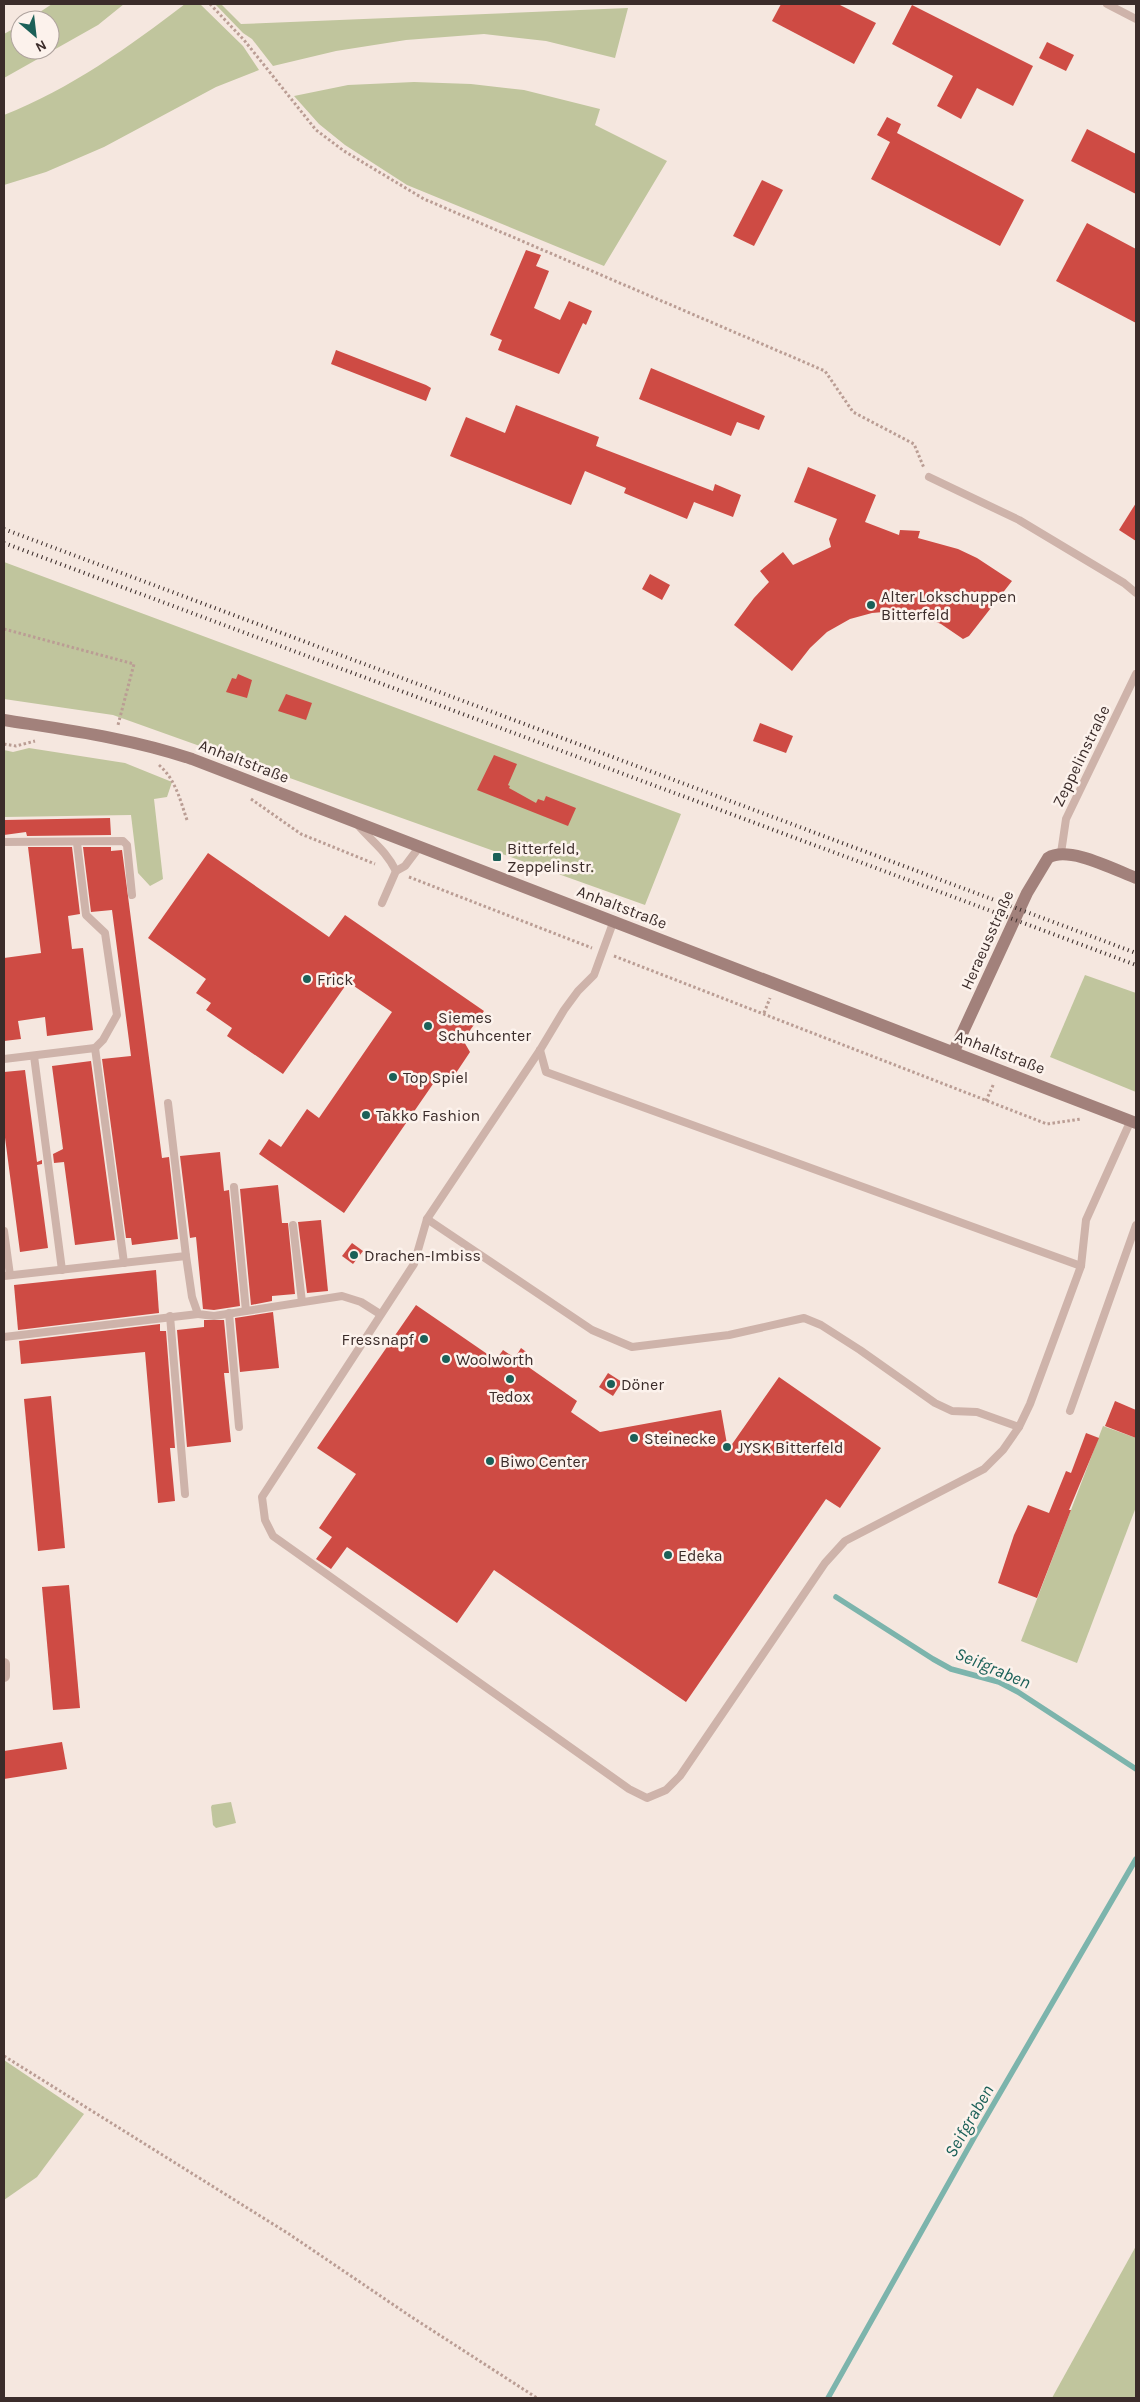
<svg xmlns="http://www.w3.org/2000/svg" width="1140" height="2402" font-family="Karla,sans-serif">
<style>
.green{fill:#c0c59d}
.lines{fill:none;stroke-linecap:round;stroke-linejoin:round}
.stream{stroke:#7cb4ac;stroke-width:5.5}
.building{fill:#ce4b44}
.path{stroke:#ba9d94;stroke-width:3;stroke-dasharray:2.5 2.5;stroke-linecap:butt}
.lane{stroke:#ceb3aa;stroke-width:8}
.street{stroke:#ceb3aa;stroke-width:12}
.secondary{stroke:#a2817b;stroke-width:12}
.rail{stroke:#3b2c2a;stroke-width:4;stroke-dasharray:1 4;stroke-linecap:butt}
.poi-dot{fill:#1b6058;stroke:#fcf2ec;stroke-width:2}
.labels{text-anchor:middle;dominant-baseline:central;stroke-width:5;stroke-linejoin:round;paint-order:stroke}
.poi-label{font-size:16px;fill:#3b2c2a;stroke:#fcf2ec;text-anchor:start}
.street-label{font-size:16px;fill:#3b2c2a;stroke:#fcf2ec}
.water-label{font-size:18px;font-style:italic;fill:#1b6058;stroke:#fcf2ec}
</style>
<rect width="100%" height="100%" fill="#f5e7df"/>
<g class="green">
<path d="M52,4H124L98,25L4,78V34L20,25V50H50V20H28Z"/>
<path d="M185,4H200L243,46L259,70L216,87L104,147L46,172L4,185V115C70,89 129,47 185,4Z"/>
<path d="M215,4H221L241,24L628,8L615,58L546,41L484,34L406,40L336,51L273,66L252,39L243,33Z"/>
<path d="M414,82L471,84L524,90L600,109L595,125L667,161L604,266L407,185L345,145L319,124L294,96L348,85Z"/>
<path d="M4,562L681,814L645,905L113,715L4,699Z"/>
<path d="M29,748L125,763L172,782L167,797L154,799L163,879L150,886L138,873L131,815L4,817V750L13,752Z"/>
<path d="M1085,975L1136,993V1092L1050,1057Z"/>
<path d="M1103,1426L1136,1438V1507L1077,1663L1021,1641Z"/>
<path d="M231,1802L236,1823L216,1828L213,1825L211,1807L212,1805Z"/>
<path d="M4,2060L84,2114L37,2177L4,2200Z"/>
<path d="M1136,2246V2398H1052Z"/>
</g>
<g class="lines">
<g class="stream">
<path d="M836,1597L933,1659L951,1669L999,1682L1018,1692L1136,1769"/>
<path d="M828,2398L975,2136L1136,1859"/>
</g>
</g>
<g class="building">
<path d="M781,4H838L876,23L854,64L772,21Z"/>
<path d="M912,5L1033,66L1013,106L977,88L961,119L937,106L953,76L892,44Z"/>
<path d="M1047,42L1074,55L1066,71L1039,58Z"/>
<path d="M887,117L901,124L897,133L1024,200L1000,246L871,179L890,142L877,135Z"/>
<path d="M1087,129L1136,154V194L1071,161Z"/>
<path d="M762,180L783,190L754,246L733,236Z"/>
<path d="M1087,223L1136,249V323L1056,281Z"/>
<path d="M526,250L541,255L536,266L549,271L534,308L560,320L569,301L592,311L586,325L583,323L559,374L498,350L502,340L490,335Z"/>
<path d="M336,350L426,385L431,388L426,401L331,364Z"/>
<path d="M651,368L765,416L759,430L737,422L731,436L639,399Z"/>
<path d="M516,405L599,437L596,446L713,491L715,484L741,495L733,517L694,502L687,519L624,493L626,488L585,471L571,505L450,456L466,417L505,433Z"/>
<path d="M808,467L876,495L865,522L899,535L900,530L920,531L918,538L958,549L977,558L1012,581L969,636L963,639L941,624L919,615L895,611L872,613L850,619L827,632L810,648L792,671L734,625L754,598L769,582L760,571L783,552L793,565L831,547L829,539L837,519L794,502Z"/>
<path d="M1136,503V541L1119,530Z"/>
<path d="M650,574L670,585L662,600L642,589Z"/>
<path d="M238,674L252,680L247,698L226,692L232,678L236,679Z"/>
<path d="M286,694L312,703L306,720L278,711Z"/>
<path d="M760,723L793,736L786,753L753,741Z"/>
<path d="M494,755L517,764L508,785L510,786L509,788L536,803L538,799L544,801L546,796L576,808L568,826L477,790Z"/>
<path d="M110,818L111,835L27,836L26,832L4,835V820Z"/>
<path d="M28,847H72L80,914L68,916L72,949L83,948L93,1030L47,1036L45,1017L18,1021L21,1039L4,1041V958L41,953Z"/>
<path d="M83,847H111V851L122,850L162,1158L169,1157L178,1239L132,1245L131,1238H126L102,1059L131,1056L112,910L91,912Z"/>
<path d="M208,853L329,937L345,915L484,1011L463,1040L470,1052L452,1079L433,1084L344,1213L259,1154L269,1139L281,1147L307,1109L319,1118L392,1012L348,982L283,1074L227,1036L232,1028L206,1010L211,1003L196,993L206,979L148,938Z"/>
<path d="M91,1061L115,1240L75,1245L64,1162L54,1163L53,1154L63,1149L52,1066Z"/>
<path d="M25,1070L37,1162L42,1160V1164L37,1165L48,1248L20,1252L4,1130V1072Z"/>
<path d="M220,1152L224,1191L229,1190L240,1306L214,1310L203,1309L196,1237L190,1238L180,1156Z"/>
<path d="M278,1185L282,1223H288L295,1294L272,1296V1301L251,1305L240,1189Z"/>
<path d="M321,1220L328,1291L307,1293L298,1222Z"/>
<path d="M352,1243L363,1251L353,1264L342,1256Z"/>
<path d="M156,1270L159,1313L18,1330L14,1285Z"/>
<path d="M416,1305L496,1360L503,1350L515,1358L521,1348L533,1357L527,1366L577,1401L571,1412L600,1432L721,1410L728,1450L779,1377L881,1448L840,1508L826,1499L686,1702L494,1570L457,1623L347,1547L331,1569L316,1559L332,1537L319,1528L356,1474L317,1448Z"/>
<path d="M273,1312L279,1368L240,1372L235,1318Z"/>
<path d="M204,1320H224L229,1373H224L231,1442L187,1447L177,1330L204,1327Z"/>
<path d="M160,1324V1331H166L175,1448H170L175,1501L158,1503L145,1352L21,1364L19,1341Z"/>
<path d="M608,1373L622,1382L613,1396L599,1387Z"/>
<path d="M51,1396L65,1548L38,1551L24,1399Z"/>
<path d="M1115,1401L1136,1410V1438L1105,1426Z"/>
<path d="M1086,1433L1099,1438L1069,1510H1071L1037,1598L998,1583L1014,1535L1028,1505L1049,1513L1066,1471L1071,1473Z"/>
<path d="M69,1585L80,1708L53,1710L42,1587Z"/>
<path d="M62,1742L67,1769L4,1779V1751Z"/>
</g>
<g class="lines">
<g class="path">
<path d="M210,4L244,40L316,130L344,151L424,199L825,371L853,412L914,444L924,468"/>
<path d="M4,629L134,664L118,725"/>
<path d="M4,744L16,746L35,741"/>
<path d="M159,765C176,780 180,800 187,820"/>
<path d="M251,799L301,834L375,864"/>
<path d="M409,877L592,948"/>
<path d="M614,956L1047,1124L1081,1119"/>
<path d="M764,1013L770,998"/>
<path d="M986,1101L994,1083"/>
<path d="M4,2056L289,2234L410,2316L537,2398"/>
</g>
<g class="lane">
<path d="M1107,4L1136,19"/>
<path d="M929,477L1019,520L1124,583L1136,593"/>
<path d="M357,824C372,842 385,849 396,871"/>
<path d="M4,842L123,841L127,845L132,895"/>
<path d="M1061,853L1066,819L1136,674"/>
<path d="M382,903L396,871L405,866L420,846"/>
<path d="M614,920L594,975L578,991L564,1010L540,1050L427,1219L414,1264L262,1497L265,1520L273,1536L629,1789L647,1798L666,1790L680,1776L825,1563L845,1541L984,1469L1003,1450L1019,1427L1030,1404L1081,1266L1086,1220L1131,1120"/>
<path d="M95,1048L124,1263"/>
<path d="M540,1050L546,1072L1081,1266"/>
<path d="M34,1056L62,1270"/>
<path d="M4,1059L95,1048L103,1040L117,1015L105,933L86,915L77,843"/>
<path d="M234,1187L246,1311"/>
<path d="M427,1219L592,1330L632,1347L729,1335L804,1318L821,1325L860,1350L935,1403L952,1411L977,1412L1019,1427"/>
<path d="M293,1225L302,1302"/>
<path d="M4,1231L10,1275"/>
<path d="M186,1256L192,1297L198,1314L214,1316L342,1296L361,1302L380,1314"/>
<path d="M4,1276L186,1256L168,1103"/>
<path d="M229,1313L239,1427"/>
<path d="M170,1316L185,1494"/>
<path d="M4,1337L198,1314"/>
<path d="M1070,1411L1136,1225"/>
</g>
<path class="street" d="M4,1664V1676"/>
<g class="secondary">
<path d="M4,720C67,730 130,738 192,759L1136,1123"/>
<path d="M954,1051L1027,893L1048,858C1068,845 1115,870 1136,878"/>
</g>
<g class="rail">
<path d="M4,529L1136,953"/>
<path d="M4,543L1136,965"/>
</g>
</g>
<g class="poi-dot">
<circle cx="871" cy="605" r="5"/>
<rect x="492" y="852" width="10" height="10" rx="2.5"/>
<circle cx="307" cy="979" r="5"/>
<circle cx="428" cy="1026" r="5"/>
<circle cx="393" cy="1077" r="5"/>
<circle cx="366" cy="1115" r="5"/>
<circle cx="354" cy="1255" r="5"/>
<circle cx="424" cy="1339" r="5"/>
<circle cx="446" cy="1359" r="5"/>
<circle cx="510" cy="1379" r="5"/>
<circle cx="611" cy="1384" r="5"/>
<circle cx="634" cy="1438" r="5"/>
<circle cx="727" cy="1447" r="5"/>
<circle cx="490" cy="1461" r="5"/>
<circle cx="668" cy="1555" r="5"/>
</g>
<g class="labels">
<g class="poi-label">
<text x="881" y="596">Alter Lokschuppen<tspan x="881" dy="18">Bitterfeld</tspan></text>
<text x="507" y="848">Bitterfeld,<tspan x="507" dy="18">Zeppelinstr.</tspan></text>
<text x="317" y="979">Frick</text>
<text x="438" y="1017">Siemes<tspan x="438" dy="18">Schuhcenter</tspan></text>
<text x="403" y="1077">Top Spiel</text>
<text x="376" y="1115">Takko Fashion</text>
<text x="364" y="1255">Drachen-Imbiss</text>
<text x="414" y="1339" text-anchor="end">Fressnapf</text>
<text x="456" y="1359">Woolworth</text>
<text x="621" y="1384">Döner</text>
<text x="510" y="1396" text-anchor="middle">Tedox</text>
<text x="644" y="1438">Steinecke</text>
<text x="737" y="1447">JYSK Bitterfeld</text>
<text x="500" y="1461">Biwo Center</text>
<text x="678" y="1555">Edeka</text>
</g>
<g class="street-label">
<text transform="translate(1081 756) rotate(-64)">Zeppelinstraße</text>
<text transform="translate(244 761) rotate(21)">Anhaltstraße</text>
<text transform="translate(622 907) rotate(21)">Anhaltstraße</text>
<text transform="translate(987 940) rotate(-66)">Heraeusstraße</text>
<text transform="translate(1000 1052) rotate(21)">Anhaltstraße</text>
</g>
<g class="water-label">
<text transform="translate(993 1668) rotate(23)">Seifgraben</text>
<text transform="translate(969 2121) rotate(-60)">Seifgraben</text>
</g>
</g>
<rect width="1140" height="2402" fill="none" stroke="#3b2c2a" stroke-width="10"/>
<g transform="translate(35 35) rotate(152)"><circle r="24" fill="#fcf2ec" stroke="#afa39e"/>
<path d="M0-4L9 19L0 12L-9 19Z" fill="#1b6058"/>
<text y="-8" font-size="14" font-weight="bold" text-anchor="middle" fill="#3b2c2a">N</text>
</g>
</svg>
